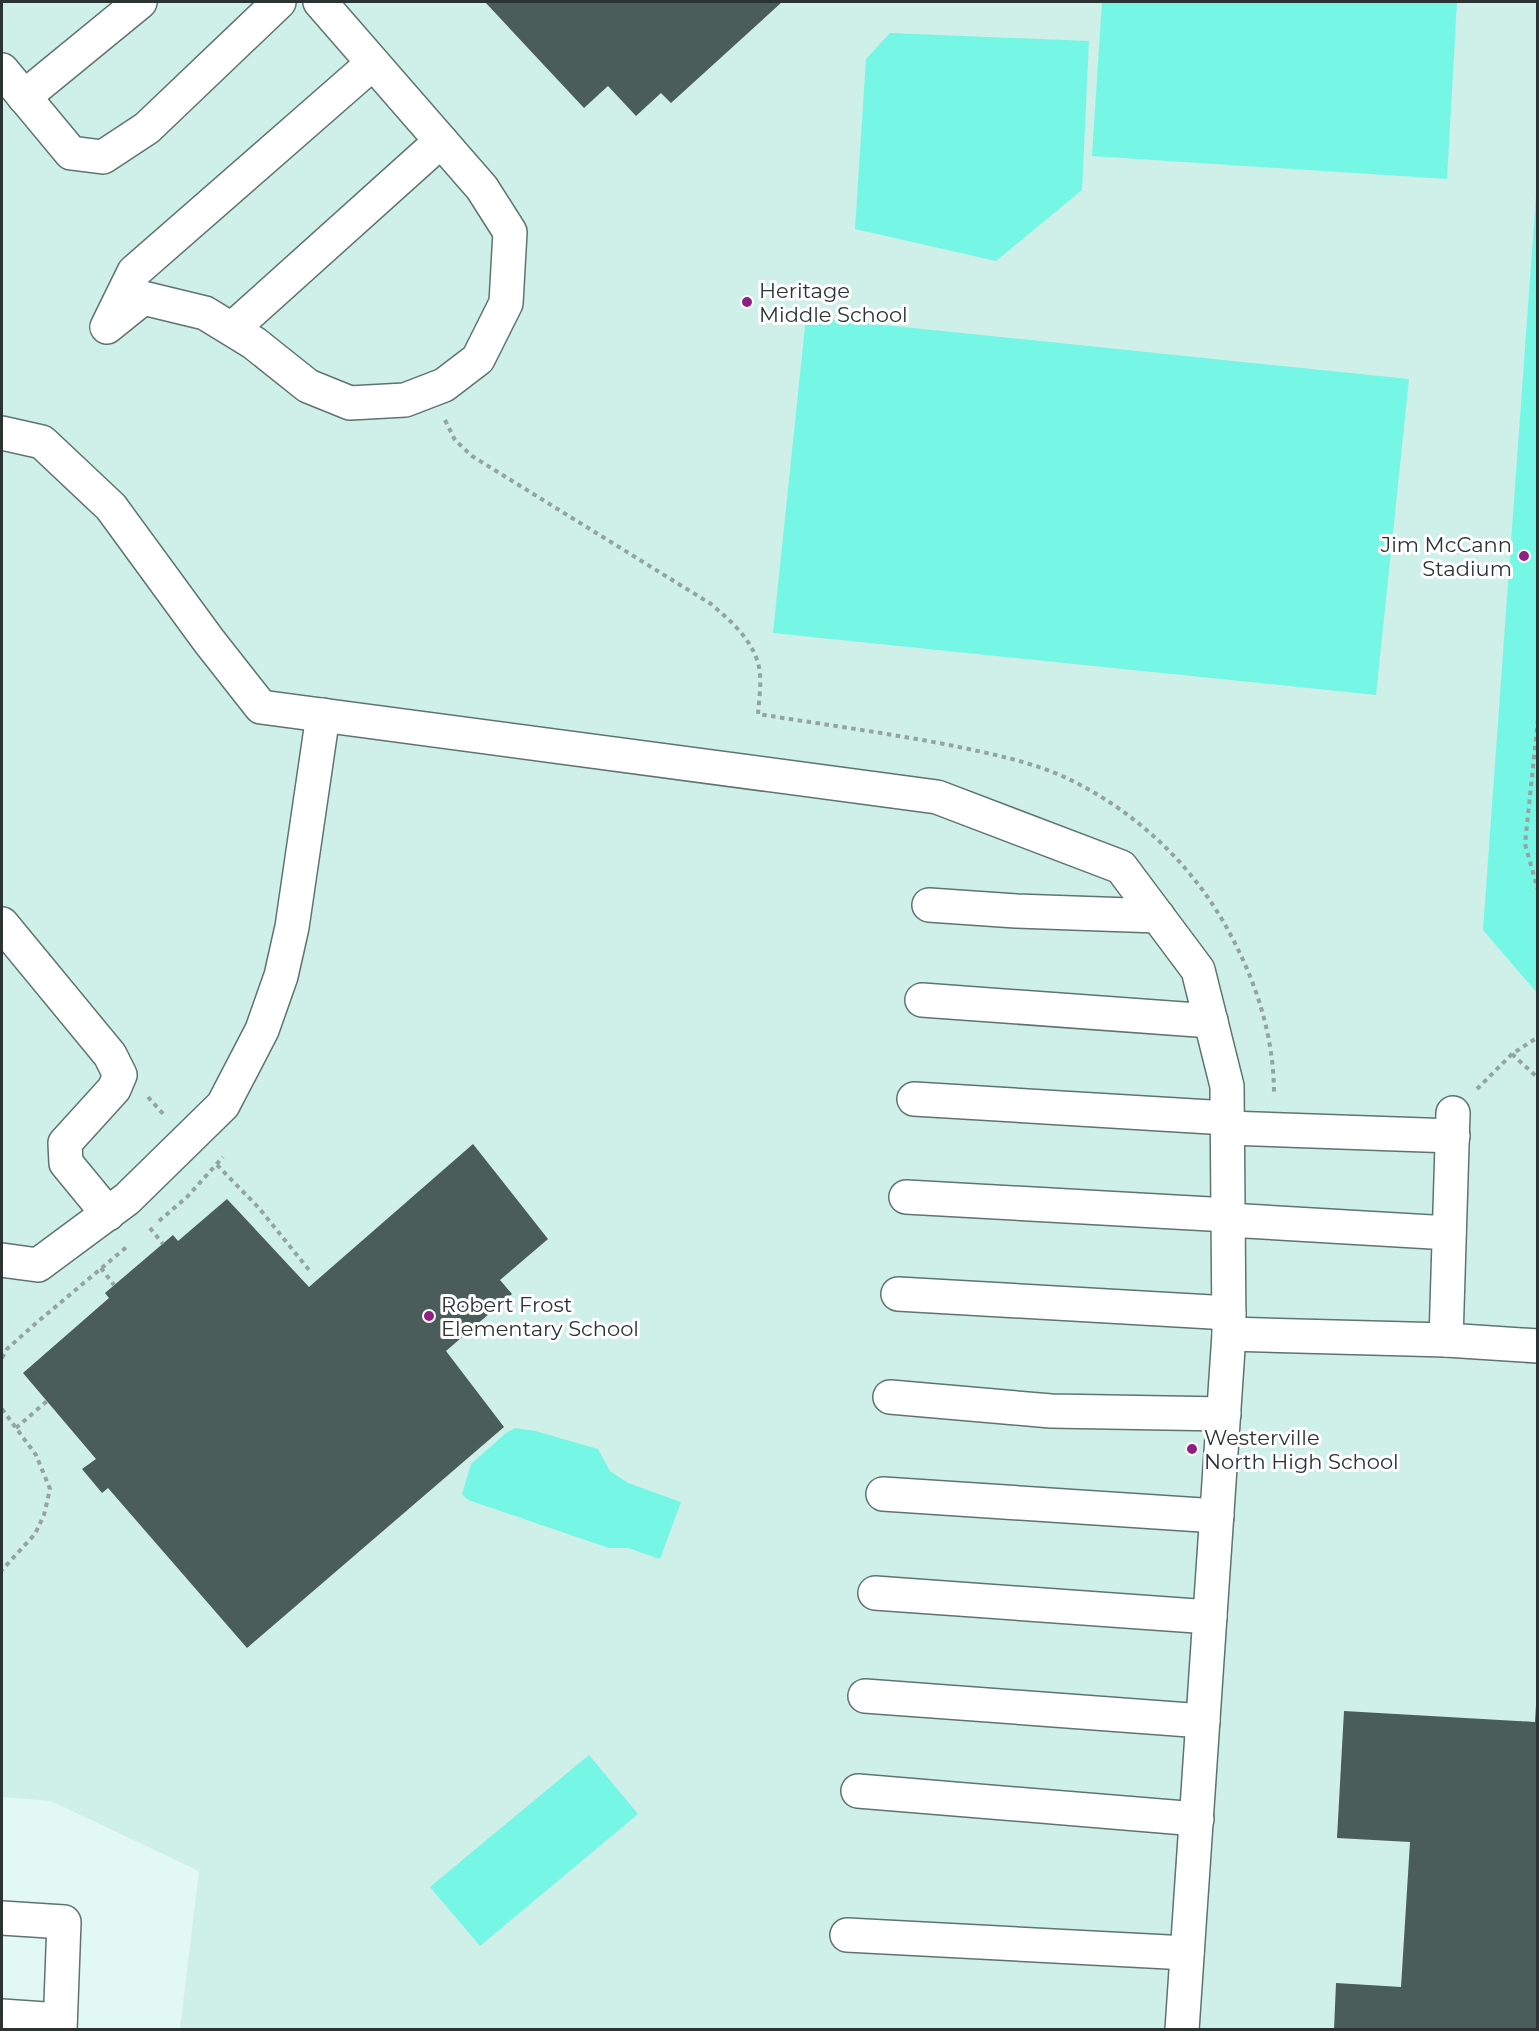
<svg xmlns="http://www.w3.org/2000/svg" width="1539" height="2031" font-family="Montserrat,sans-serif">
<style>
.built{fill:#cfefe9}
.green{fill:#76f6e5}
.building{fill:#4a5d5a}
.lines{fill:none;stroke-linecap:round;stroke-linejoin:round}
.minor-casing{stroke:#5f7370;stroke-width:36}
.path{stroke:#94a4a1;stroke-width:4;stroke-dasharray:4.5 4.5;stroke-linecap:butt}
.minor{stroke:#fff;stroke-width:33}
.poi-dot{fill:#8f2081;stroke:#fff;stroke-width:2}
.labels{text-anchor:middle;dominant-baseline:central;stroke-width:6;stroke-linejoin:round;paint-order:stroke}
.poi-label{font-size:21px;fill:#2c3433;stroke:#fff;text-anchor:start}
</style>
<rect width="100%" height="100%" fill="#e2f8f4"/>
<path class="built" d="M2,2H1537V2029H180L199,1871L51,1801L2,1797Z"/>
<g class="green">
<path d="M1102,2H1457L1447,179L1092,156Z"/>
<path d="M890,33L1089,41L1082,190L996,261L855,229L866,59Z"/>
<path d="M1537,182V993L1483,930Z"/>
<path d="M806,317L1409,379L1376,695L773,633Z"/>
<path d="M515,1428L535,1431L598,1449L610,1471L628,1483L681,1502L660,1559L628,1548H609L468,1500L462,1494L471,1464L506,1433Z"/>
<path d="M589,1755L638,1814L480,1946L430,1887Z"/>
</g>
<g class="building">
<path d="M485,2H782L671,103L661,93L636,116L608,86L584,108Z"/>
<path d="M473,1144L548,1239L500,1280L512,1294L446,1351L504,1427L247,1648L108,1488L102,1493L82,1469L96,1459L23,1373L109,1298L105,1293L173,1235L178,1241L227,1199L309,1287Z"/>
<path d="M1536,1705H1538V2030H1334L1336,1983L1401,1987L1410,1842L1337,1838L1344,1711L1535,1722Z"/>
</g>
<g class="lines">
<defs>
<g id="minor">
<path d="M320,2L482,188L510,232L506,303L478,359L444,385L405,400L350,403L308,386L254,343L205,313L143,298L107,327L134,272L373,63"/>
<path d="M2,70L71,153L103,157L147,128L279,2"/>
<path d="M24,97L140,2"/>
<path d="M232,329L441,141"/>
<path d="M2,433L42,442L111,507L209,641L261,707L937,797L1121,867L1198,970L1227,1086L1229,1334L1182,2030"/>
<path d="M929,905L1016,911L1158,916"/>
<path d="M2,924L110,1055L120,1075L114,1089L65,1143L66,1163L108,1214"/>
<path d="M922,1000L1211,1021"/>
<path d="M914,1099L1227,1118"/>
<path d="M1227,1128L1453,1136"/>
<path d="M906,1197L1228,1215"/>
<path d="M1228,1220L1449,1233"/>
<path d="M2,1260L38,1265L127,1199L223,1105L262,1030L281,976L292,927L323,715"/>
<path d="M898,1294L1229,1313"/>
<path d="M1229,1334L1446,1340L1538,1346"/>
<path d="M1446,1340L1453,1113"/>
<path d="M890,1397L1051,1411L1224,1414"/>
<path d="M883,1494L1217,1516"/>
<path d="M875,1593L1210,1617"/>
<path d="M865,1696L1203,1721"/>
<path d="M858,1791L1197,1819"/>
<path d="M2,1918L64,1922L60,2030"/>
<path d="M847,1935L1187,1953"/>
<path d="M2,2016L60,2020"/>
</g>
</defs>
<use href="#minor" class="minor-casing"/>
<g class="path">
<path d="M445,420L455,440L472,456L711,604C731,621 753,640 759,667C762,681 759,699 758,714C826,725 896,734 964,748C997,755 1029,762 1060,775C1131,807 1191,862 1228,930C1256,981 1274,1036 1274,1094"/>
<path d="M1538,719L1525,844L1538,890"/>
<path d="M1512,1054L1538,1078"/>
<path d="M1477,1089L1512,1054L1538,1037"/>
<path d="M148,1097L165,1116"/>
<path d="M217,1165L258,1207L309,1270"/>
<path d="M159,1221L187,1197L223,1157"/>
<path d="M150,1228L163,1244"/>
<path d="M101,1268L114,1285"/>
<path d="M2,1358L7,1349L35,1324L129,1245"/>
<path d="M2,1409L36,1455L50,1489L44,1515L35,1534L2,1570"/>
<path d="M16,1428L47,1401"/>
</g>
<use href="#minor" class="minor"/>
</g>
<g class="poi-dot">
<circle cx="747" cy="302" r="6"/>
<circle cx="1524" cy="556" r="6"/>
<circle cx="429" cy="1316" r="6"/>
<circle cx="1192" cy="1449" r="6"/>
</g>
<g class="labels">
<g class="poi-label">
<text x="759" y="290">Heritage<tspan x="759" dy="24">Middle School</tspan></text>
<text x="1512" y="544" text-anchor="end">Jim McCann<tspan x="1512" dy="24">Stadium</tspan></text>
<text x="441" y="1304">Robert Frost<tspan x="441" dy="24">Elementary School</tspan></text>
<text x="1204" y="1437">Westerville<tspan x="1204" dy="24">North High School</tspan></text>
</g>
</g>
<rect width="1539" height="2031" fill="none" stroke="#2c3433" stroke-width="6"/>
</svg>
